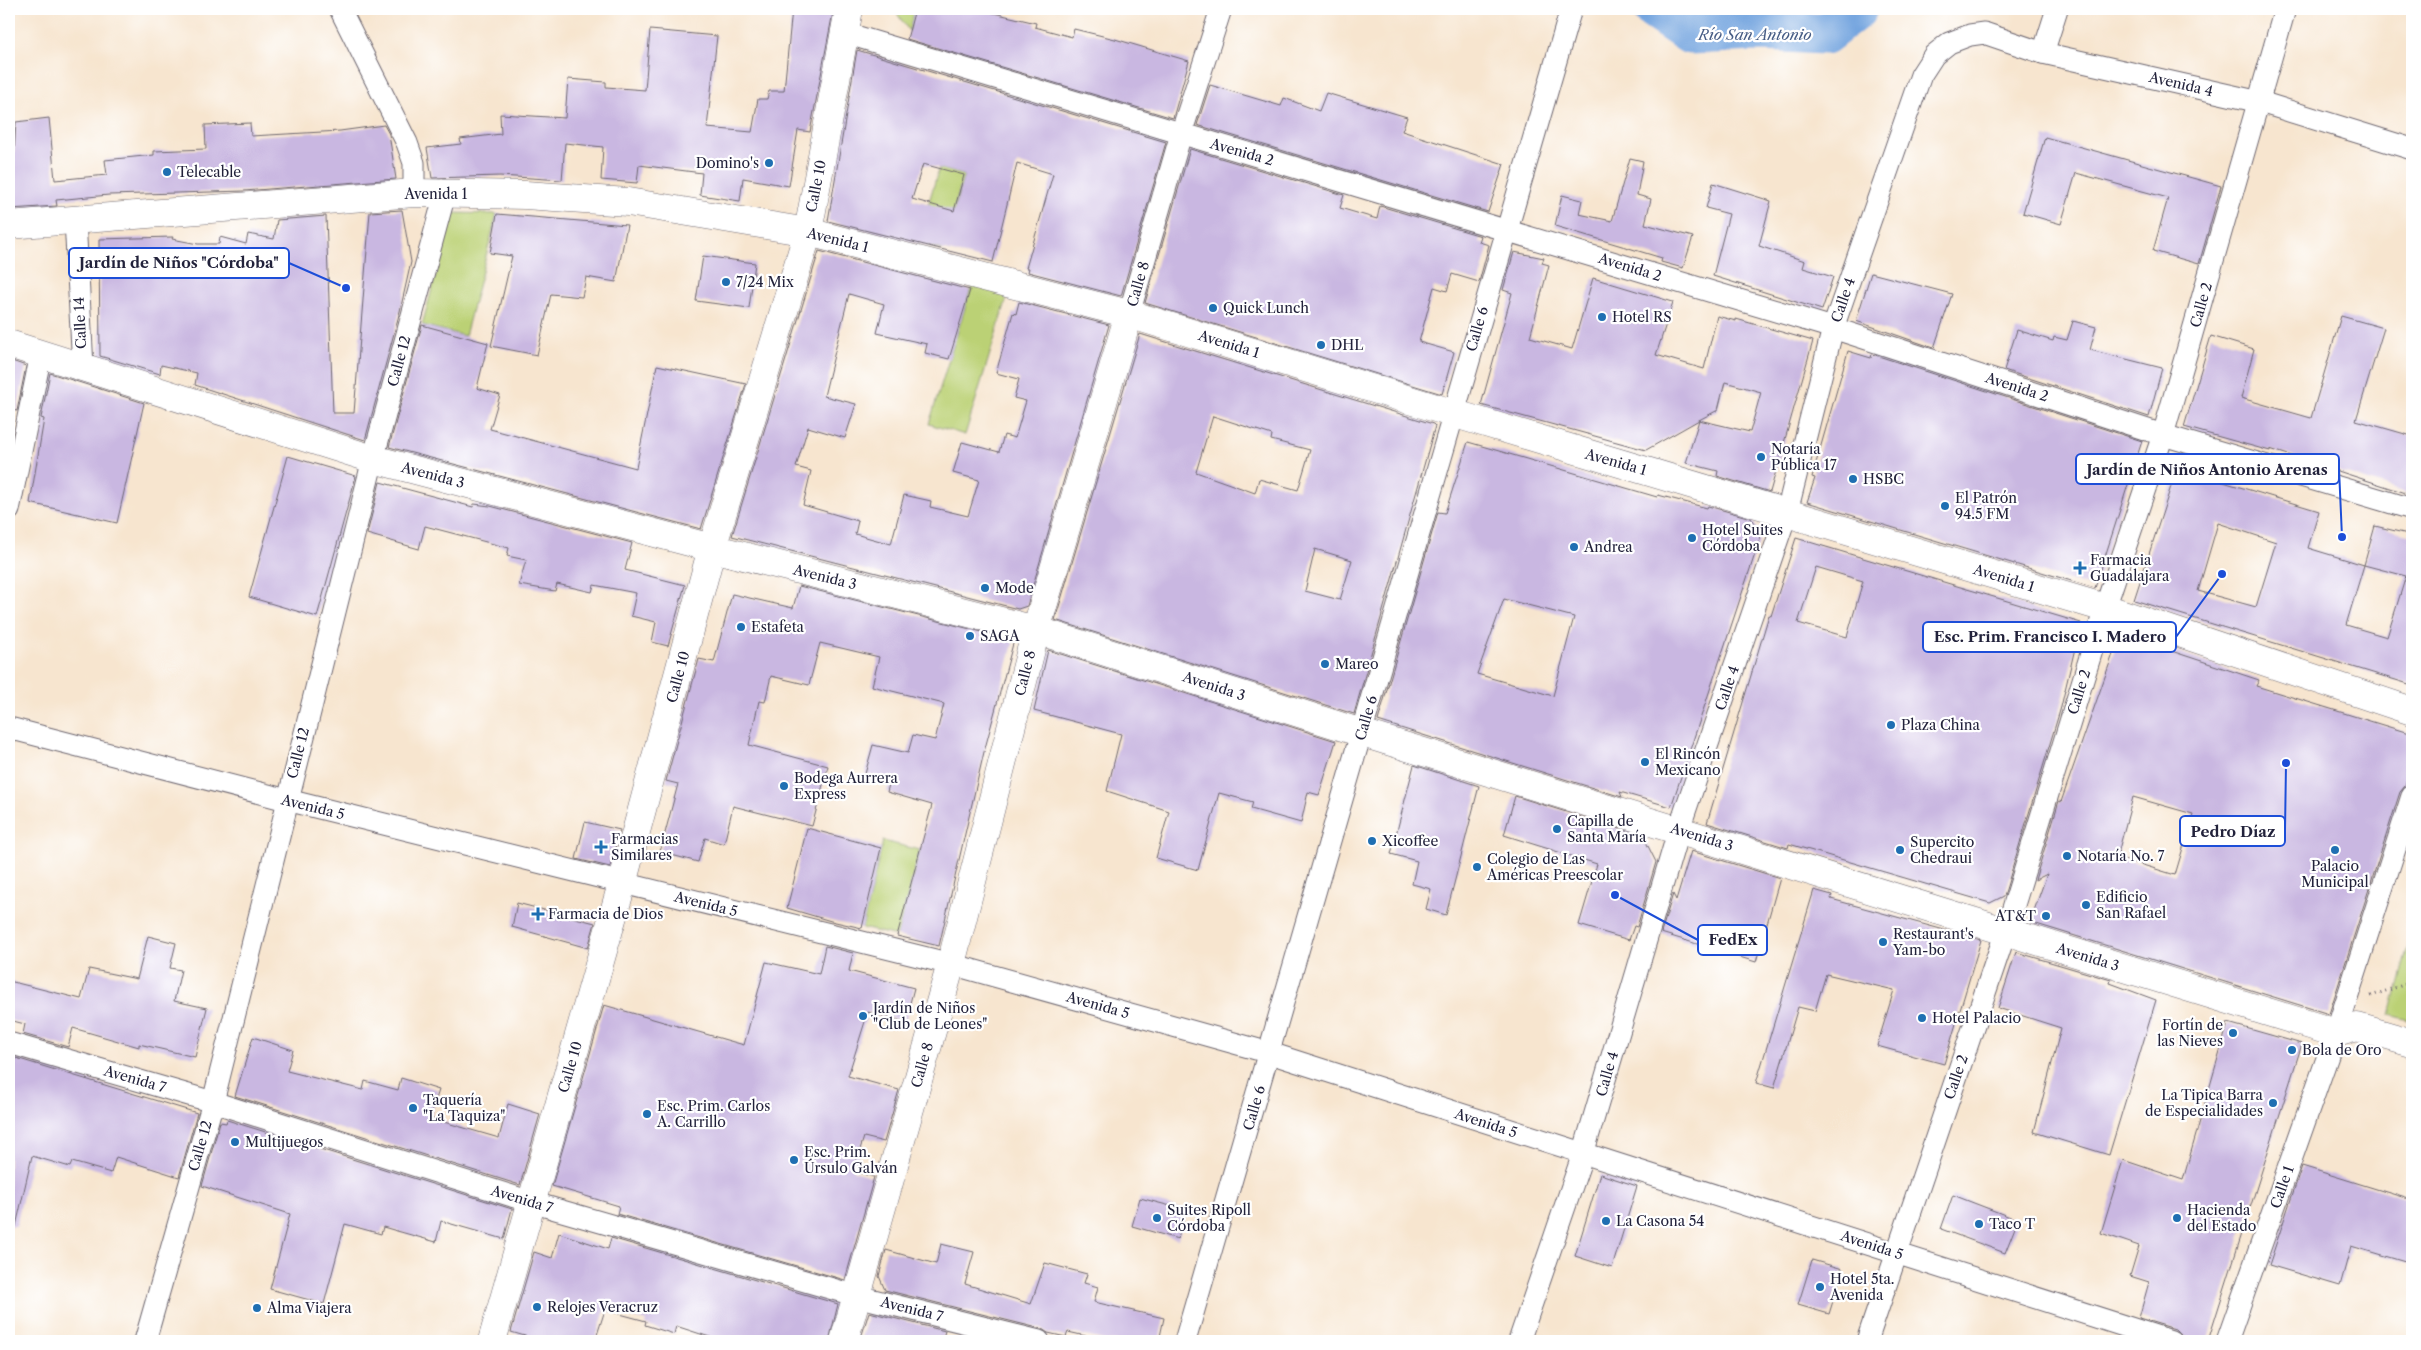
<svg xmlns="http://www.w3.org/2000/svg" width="2421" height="1350" font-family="'Libre Caslon Text',serif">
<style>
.green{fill:#bbd175;stroke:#6e7a58}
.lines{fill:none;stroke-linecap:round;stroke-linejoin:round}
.river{stroke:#74a5df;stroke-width:41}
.building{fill:#c9b7e1;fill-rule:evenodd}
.street-casing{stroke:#6d666f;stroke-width:23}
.secondary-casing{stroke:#6d666f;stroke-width:29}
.path{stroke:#6d666f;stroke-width:3;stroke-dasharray:1 4;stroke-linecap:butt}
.street{stroke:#fff;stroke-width:21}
.secondary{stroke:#fff;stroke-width:28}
.poi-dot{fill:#1f6fb2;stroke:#fff;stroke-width:2}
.labels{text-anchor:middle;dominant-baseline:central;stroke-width:4.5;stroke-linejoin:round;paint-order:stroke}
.street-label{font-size:14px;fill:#22223b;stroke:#fff}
.poi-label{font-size:14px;fill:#22223b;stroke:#fff;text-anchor:start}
.water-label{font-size:15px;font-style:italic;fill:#475d85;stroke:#fff}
.leader{fill:none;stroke:#1d4ed8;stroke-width:2}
.callout-dot{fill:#1d4ed8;stroke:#fff;stroke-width:2}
.callout{fill:#fff;stroke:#1d4ed8;stroke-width:2}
.callout-label{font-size:15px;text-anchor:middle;font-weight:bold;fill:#22223b}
</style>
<rect width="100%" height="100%" fill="#fff"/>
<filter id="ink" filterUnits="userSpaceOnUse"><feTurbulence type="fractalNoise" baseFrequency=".02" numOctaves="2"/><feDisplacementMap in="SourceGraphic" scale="10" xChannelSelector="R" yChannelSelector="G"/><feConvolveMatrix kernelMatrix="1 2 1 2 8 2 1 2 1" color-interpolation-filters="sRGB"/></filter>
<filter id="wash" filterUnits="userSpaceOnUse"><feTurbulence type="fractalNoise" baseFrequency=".0096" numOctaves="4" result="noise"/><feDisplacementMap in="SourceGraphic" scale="20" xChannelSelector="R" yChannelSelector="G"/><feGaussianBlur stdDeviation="1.12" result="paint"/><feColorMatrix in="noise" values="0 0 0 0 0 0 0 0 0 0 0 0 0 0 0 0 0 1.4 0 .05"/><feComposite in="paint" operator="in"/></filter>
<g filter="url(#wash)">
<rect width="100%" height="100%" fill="#f7e5cf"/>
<g class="green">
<path d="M894,9H915L909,31Z"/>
<path d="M939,168L964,175L942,250L917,242Z"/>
<path d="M453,213L497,214L465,336L422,325Z"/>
<path d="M972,285L1008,295L965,435L929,424Z"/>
<path d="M883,841L920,850L897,936L862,928Z"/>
<path d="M2412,932V1021L2390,1015Z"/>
</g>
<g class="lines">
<path class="river" d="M1653,9L1690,34L1759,31L1825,34L1857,9"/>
</g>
<g id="blocks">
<g class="building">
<path d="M792,9H818L833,12L810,132L798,130L789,186L743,178L740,201L700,195L702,173L639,165L637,183L601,180L603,147L565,143L562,180L500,176L432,178L427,148L461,144L460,139L501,134L500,114L565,118L568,79L606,82V87L645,90L650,30L717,36L707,128L752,132L758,99H767L769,91H784Z"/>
<path d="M915,9H977L1036,23L1035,27L1072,37L1074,29L1115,39L1189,61L1173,118L907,39Z"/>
<path d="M857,50L1166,142L1121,296L1028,272L1029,268H1026L1053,174L1017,163L993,262L828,221ZM923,164L964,175L954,211L912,199Z"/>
<path d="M1210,85L1281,106L1284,98L1319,111L1326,93L1407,117L1402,131L1504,164L1488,212L1197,125Z"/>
<path d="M49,118L55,180L107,175L105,160L154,155V151L206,149L205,125L250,123L251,136L340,131L384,125L389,134L396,179L244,191L109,195L56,200L57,206L9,209V155H14L16,122Z"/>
<path d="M2045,137L2221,186L2199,264L2153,251L2168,198L2076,173L2061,224L2023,213Z"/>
<path d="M1190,149L1344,195L1340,208L1377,219L1380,206L1481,236L1479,242L1489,245L1479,282L1452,274L1447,291L1434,287L1419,342L1454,352L1442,394L1145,303Z"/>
<path d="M1630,158L1643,161L1637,195L1651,199L1645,224L1693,237L1683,268L1661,262L1662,258L1555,226L1562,195L1582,200L1579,214L1612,221Z"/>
<path d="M1713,183L1771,201L1759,246L1805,261L1803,268L1833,277L1822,310L1713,276L1729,214L1706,208Z"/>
<path d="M402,210L411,262L400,311L365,440L195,385L197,373L161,365L160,374L100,356L99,239L173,237L172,239L198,244H219L220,237L246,244L248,234L274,239L277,220L326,216L333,413H354L370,212Z"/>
<path d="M497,214L627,225L616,282L586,277L582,297L551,294L537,355L491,346L512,256L490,253Z"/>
<path d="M819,251L970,290L949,359L925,353L927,344L877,333L884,304L849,294L824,396L856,404L845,438L808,427L796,467L811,471L803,505L858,521L855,534L891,544L904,495L931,501L930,507L968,516L979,480L953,473L962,442L999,452L1004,435L1015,438L1026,401L1014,398L1019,379L996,373L1013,313L1016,314L1019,302L1109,325L1027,606L1018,609L732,536Z"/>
<path d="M1514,252L1544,258L1542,263L1549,265L1530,337L1572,349L1593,278L1673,302L1656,355L1704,369L1717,316L1736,321V319L1813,341L1770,492L1717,476L1718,471L1686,463L1699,420L1646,450L1481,405L1512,293L1503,290ZM1725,382L1761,392L1750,432L1699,420L1718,410Z"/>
<path d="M703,256L755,263L749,308L696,301Z"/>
<path d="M1871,273L1952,294L1934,348L1856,321Z"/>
<path d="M2341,316L2384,328L2356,420L2412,436V495L2270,449V451L2184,427L2211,336L2254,349L2241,398L2311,418Z"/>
<path d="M2073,321L2096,327L2090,350L2162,368L2149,417L2004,370L2017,330L2053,341L2054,337L2067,340Z"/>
<path d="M422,325L488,343L477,388L500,395L490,429L636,468L657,365L746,384L701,529L389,447Z"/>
<path d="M1140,334L1433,424L1435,426L1354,714L1055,620ZM1213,416L1272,435L1271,440L1310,450L1298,490L1259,479L1255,493L1196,472ZM1315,549L1352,560L1340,600L1305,591Z"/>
<path d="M1848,351L1871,358L1872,354L2142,441L2095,588L1807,502L1815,478L1812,477Z"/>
<path d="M9,360L26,366L17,411L9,409Z"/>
<path d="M50,373L144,403L117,523L30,503L44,419L41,418Z"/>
<path d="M1468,442L1657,497L1658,495L1707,508L1708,506L1751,518L1761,536L1671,807L1620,792L1622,797L1378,721L1438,512L1445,513ZM1504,599L1574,617L1553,696L1477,674Z"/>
<path d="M288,456L356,476L317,617L249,597Z"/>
<path d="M2177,468L2319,511L2308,548L2364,565L2375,526L2412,535V685L2134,600ZM2218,523L2276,542L2256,607L2198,591ZM2364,565L2406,576L2387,637L2346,625Z"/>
<path d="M380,482L473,507L474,504L490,506L632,543L625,570L685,585L668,646L652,642L656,622L631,616L636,593L594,585L592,592L557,584L555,591L519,585L526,560L507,556L509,548L425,526L419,549L367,534Z"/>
<path d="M1796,538L2081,623L2061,707L2004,896L1990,903L1789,844L1788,848L1707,823L1769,615L1771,616ZM1816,567L1863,581L1847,637L1798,623Z"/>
<path d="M799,586L1014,640L984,752L939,946L897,936L932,805L887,792L890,780L865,774L873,745L908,753L913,735L935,740L944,704L872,686L879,657L820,643L809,685L771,676L765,702L759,701L749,745L828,766L812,826L733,806L724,844L705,838L698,862L660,852L678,784L666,781L699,659L714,662L732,594L793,608Z"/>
<path d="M2120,634L2259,680L2256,686L2412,734V761L2405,786L2400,792L2329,1014L2030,922L2047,874L2035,880L2059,801L2061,802ZM2133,797L2193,814L2175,875L2117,857Z"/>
<path d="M1048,650L1336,741L1319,795L1308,792L1301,823L1251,809L1253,802L1219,793L1198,870L1156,858L1169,811L1107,791L1121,734L1034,711Z"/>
<path d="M1414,765L1479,786L1446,915L1426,909L1431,889L1412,884L1417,861L1391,854Z"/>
<path d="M1515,796L1643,836L1656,862L1637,927L1634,926L1629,940L1579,925L1597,864L1504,835Z"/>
<path d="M585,822L620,830L610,867L576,859Z"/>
<path d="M807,828L881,848L862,928L831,921L787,908Z"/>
<path d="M1691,851L1780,878L1756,962L1661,933L1673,894L1676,900Z"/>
<path d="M1814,890L1832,895L1831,899L1981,940L1944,1064L1877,1046L1894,990L1826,974L1815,1011L1798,1007L1774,1088L1756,1083Z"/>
<path d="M517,903L595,923L588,948L512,927Z"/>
<path d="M148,936L176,943L170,968L181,970L174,1001L207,1008L195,1057L139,1044V1047L73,1028L68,1047L23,1034L25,1024L9,1020V981L81,999L89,969L137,979Z"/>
<path d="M825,946L853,953L849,971L914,988L905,1022L868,1012L848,1076L899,1090L884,1142L864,1137L853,1171L874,1177L845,1280L617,1214L619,1206L552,1186L604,1005L744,1045L766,962L819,974Z"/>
<path d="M2016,952L2111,980L2110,983L2156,1000L2109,1155L2034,1132L2061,1028L1998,1008Z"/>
<path d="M2228,1023L2302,1044L2208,1341H2200L2182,1336L2175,1329L2139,1318L2149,1282L2130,1276L2139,1246L2101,1233L2123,1160L2183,1180Z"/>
<path d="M253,1037L293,1050L287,1071L363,1090L365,1081L398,1090L401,1078L439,1090L430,1118L499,1138L508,1104L540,1114L520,1185L235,1096Z"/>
<path d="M16,1058L197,1113L179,1177L116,1157L111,1173L72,1162L70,1167L32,1156L16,1226H9V1089Z"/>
<path d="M227,1120L512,1209L504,1239L441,1221L436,1242L383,1227L381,1234L345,1224L324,1304L270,1289L290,1214L202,1186L220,1122L226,1123Z"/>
<path d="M2302,1166L2412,1200V1264L2351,1246L2340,1286L2269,1265Z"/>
<path d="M1600,1174L1637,1186L1612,1268L1575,1256Z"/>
<path d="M1953,1195L2018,1220L2005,1253L1941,1229Z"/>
<path d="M1140,1198L1186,1210L1178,1239L1132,1226Z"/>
<path d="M559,1233L608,1249L611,1238L838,1304L829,1341H722L676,1326L674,1334L645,1325L646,1321L605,1310L595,1341H542L511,1332L534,1252L552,1258Z"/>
<path d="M941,1244L974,1252L965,1284L1031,1304L1045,1263L1087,1274L1084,1283L1098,1287L1094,1302L1164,1318L1159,1341H1108L1068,1332L1066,1337L1048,1333L1042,1329L885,1290L879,1276L886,1250L936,1264Z"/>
<path d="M1812,1260L1843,1269L1829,1314L1798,1305Z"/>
<path d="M869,1312L945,1331L942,1341H860Z"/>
</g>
</g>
</g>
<g filter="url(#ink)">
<use href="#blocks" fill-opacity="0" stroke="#6d666f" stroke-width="1"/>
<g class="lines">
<defs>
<g id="street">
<path d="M340,9L407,143L414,163V193"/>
<path d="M845,33L1833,328L2163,435L2412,509"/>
<path d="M2043,53L2057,9"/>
<path d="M75,220L83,367"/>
<path d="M1129,314L1181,134L1221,9"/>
<path d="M9,510L41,354"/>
<path d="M9,728L287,800L951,964L1270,1053L2171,1341"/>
<path d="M9,1043L213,1102L531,1202L857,1296L1039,1341"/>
<path d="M145,1341L213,1102L373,459L445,194"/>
<path d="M1185,1341L1571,9"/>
<path d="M1519,1341L1583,1154L1679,829L1787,512L1833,328L1921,75L1934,55L1949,43L1970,35L1984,33L2043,53L2260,102L2412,149"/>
<path d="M1867,1341L2006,931L2105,608L2163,435L2285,9"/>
<path d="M2227,1341L2336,1033L2412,796"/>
</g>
<g id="secondary">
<path d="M9,225L414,193L525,195L628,202L808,232L1129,314L1452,413L2105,608L2412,711"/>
<path d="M9,344L373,459L712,548L1036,630L1362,733L2336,1033L2357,1027L2412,1043"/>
<path d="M492,1341L622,884L712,548L808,232L849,9"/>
<path d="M844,1341L951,964L1036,630L1129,314"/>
</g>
</defs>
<use href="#street" class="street-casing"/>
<use href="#secondary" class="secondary-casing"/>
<path class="path" d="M2371,996L2412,982"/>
<use href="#street" class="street"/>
<use href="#secondary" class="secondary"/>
</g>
</g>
<g class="poi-dot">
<circle cx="769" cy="163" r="5"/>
<circle cx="167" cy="172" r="5"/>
<circle cx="726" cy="282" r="5"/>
<circle cx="1213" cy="308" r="5"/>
<circle cx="1602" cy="317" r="5"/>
<circle cx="1321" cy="345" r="5"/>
<circle cx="1761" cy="457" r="5"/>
<circle cx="1853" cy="479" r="5"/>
<circle cx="1945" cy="506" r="5"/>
<circle cx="1692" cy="538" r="5"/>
<circle cx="1574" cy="547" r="5"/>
<path d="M2077.5 560.5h5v5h5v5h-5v5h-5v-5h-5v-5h5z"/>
<circle cx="985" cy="588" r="5"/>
<circle cx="741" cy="627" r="5"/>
<circle cx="970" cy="636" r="5"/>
<circle cx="1325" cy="664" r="5"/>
<circle cx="1891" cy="725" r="5"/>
<circle cx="1645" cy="762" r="5"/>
<circle cx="784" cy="786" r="5"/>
<circle cx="1557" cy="829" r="5"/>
<circle cx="1372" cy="841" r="5"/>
<path d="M598.5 839.5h5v5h5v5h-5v5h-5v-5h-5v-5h5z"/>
<circle cx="1900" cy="850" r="5"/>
<circle cx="2335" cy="850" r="5"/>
<circle cx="2067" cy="856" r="5"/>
<circle cx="1477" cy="867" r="5"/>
<circle cx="2086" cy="905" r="5"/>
<path d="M535.5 906.5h5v5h5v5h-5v5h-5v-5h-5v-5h5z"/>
<circle cx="2046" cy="916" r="5"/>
<circle cx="1883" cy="942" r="5"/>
<circle cx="863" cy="1016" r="5"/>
<circle cx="1922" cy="1018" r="5"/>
<circle cx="2233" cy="1033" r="5"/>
<circle cx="2292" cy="1050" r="5"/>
<circle cx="2273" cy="1103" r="5"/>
<circle cx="413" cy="1108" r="5"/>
<circle cx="647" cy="1114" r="5"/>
<circle cx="235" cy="1142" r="5"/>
<circle cx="794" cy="1160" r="5"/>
<circle cx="1157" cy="1218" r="5"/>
<circle cx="2177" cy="1218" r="5"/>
<circle cx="1606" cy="1221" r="5"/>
<circle cx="1979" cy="1224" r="5"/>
<circle cx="1820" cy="1287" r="5"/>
<circle cx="537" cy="1307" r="5"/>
<circle cx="257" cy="1308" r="5"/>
</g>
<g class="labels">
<g class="street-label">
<text transform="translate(2181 84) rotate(13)">Avenida 4</text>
<text transform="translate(1242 152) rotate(16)">Avenida 2</text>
<text transform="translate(816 186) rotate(-79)">Calle 10</text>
<text x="436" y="194">Avenida 1</text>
<text transform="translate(838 240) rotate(14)">Avenida 1</text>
<text transform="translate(1630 267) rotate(17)">Avenida 2</text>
<text transform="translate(1138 284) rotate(-74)">Calle 8</text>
<text transform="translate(1843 300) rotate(-71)">Calle 4</text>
<text transform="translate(2201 305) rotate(-74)">Calle 2</text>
<text transform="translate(80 323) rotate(-93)">Calle 14</text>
<text transform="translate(1477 329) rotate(-74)">Calle 6</text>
<text transform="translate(1229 344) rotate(17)">Avenida 1</text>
<text transform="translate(399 361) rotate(-75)">Calle 12</text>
<text transform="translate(2017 387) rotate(18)">Avenida 2</text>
<text transform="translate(1616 462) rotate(16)">Avenida 1</text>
<text transform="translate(433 475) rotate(15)">Avenida 3</text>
<text transform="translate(825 577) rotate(14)">Avenida 3</text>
<text transform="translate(2004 578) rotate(17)">Avenida 1</text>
<text transform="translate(1025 673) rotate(-76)">Calle 8</text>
<text transform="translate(678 677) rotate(-75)">Calle 10</text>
<text transform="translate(1214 686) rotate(18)">Avenida 3</text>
<text transform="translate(1727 688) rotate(-71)">Calle 4</text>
<text transform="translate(2079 692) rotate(-73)">Calle 2</text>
<text transform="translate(1366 718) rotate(-74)">Calle 6</text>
<text transform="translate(298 753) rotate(-76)">Calle 12</text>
<text transform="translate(313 807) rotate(14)">Avenida 5</text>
<text transform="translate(1702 837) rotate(17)">Avenida 3</text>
<text transform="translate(706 904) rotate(14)">Avenida 5</text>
<text transform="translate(2088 957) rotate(17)">Avenida 3</text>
<text transform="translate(1098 1005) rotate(16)">Avenida 5</text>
<text transform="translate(922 1065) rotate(-74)">Calle 8</text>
<text transform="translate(570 1067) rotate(-74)">Calle 10</text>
<text transform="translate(1607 1074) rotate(-74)">Calle 4</text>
<text transform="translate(1956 1077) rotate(-71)">Calle 2</text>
<text transform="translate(135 1079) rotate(16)">Avenida 7</text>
<text transform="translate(1254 1108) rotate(-74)">Calle 6</text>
<text transform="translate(1486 1123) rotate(18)">Avenida 5</text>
<text transform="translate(200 1146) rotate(-74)">Calle 12</text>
<text transform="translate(2282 1187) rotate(-71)">Calle 1</text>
<text transform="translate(522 1199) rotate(17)">Avenida 7</text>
<text transform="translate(1872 1245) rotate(18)">Avenida 5</text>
<text transform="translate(912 1309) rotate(14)">Avenida 7</text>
</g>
<g class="poi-label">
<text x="759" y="163" text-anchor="end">Domino's</text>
<text x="177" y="172">Telecable</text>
<text x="736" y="282">7/24 Mix</text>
<text x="1223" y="308">Quick Lunch</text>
<text x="1612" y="317">Hotel RS</text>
<text x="1331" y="345">DHL</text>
<text x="1771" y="449">Notaría<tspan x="1771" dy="16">Pública 17</tspan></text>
<text x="1863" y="479">HSBC</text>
<text x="1955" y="498">El Patrón<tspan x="1955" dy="16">94.5 FM</tspan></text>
<text x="1702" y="530">Hotel Suites<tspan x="1702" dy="16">Córdoba</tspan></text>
<text x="1584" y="547">Andrea</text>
<text x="2090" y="560">Farmacia<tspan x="2090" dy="16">Guadalajara</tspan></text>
<text x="995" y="588">Mode</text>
<text x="751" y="627">Estafeta</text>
<text x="980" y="636">SAGA</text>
<text x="1335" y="664">Mareo</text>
<text x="1901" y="725">Plaza China</text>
<text x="1655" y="754">El Rincón<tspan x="1655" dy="16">Mexicano</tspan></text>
<text x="794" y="778">Bodega Aurrera<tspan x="794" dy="16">Express</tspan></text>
<text x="1567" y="821">Capilla de<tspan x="1567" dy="16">Santa María</tspan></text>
<text x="611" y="839">Farmacias<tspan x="611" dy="16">Similares</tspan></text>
<text x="1382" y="841">Xicoffee</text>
<text x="1910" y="842">Supercito<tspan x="1910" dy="16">Chedraui</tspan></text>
<text x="2077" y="856">Notaría No. 7</text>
<text x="1487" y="859">Colegio de Las<tspan x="1487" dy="16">Américas Preescolar</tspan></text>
<text x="2335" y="866" text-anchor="middle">Palacio<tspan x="2335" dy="16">Municipal</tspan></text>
<text x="2096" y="897">Edificio<tspan x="2096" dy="16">San Rafael</tspan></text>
<text x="548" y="914">Farmacia de Dios</text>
<text x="2036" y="916" text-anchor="end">AT&amp;T</text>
<text x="1893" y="934">Restaurant's<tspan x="1893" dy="16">Yam-bo</tspan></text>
<text x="873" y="1008">Jardín de Niños<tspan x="873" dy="16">"Club de Leones"</tspan></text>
<text x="1932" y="1018">Hotel Palacio</text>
<text x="2223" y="1025" text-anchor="end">Fortín de<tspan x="2223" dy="16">las Nieves</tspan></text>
<text x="2302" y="1050">Bola de Oro</text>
<text x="2263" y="1095" text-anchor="end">La Tipica Barra<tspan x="2263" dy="16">de Especialidades</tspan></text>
<text x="423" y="1100">Taquería<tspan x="423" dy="16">"La Taquiza"</tspan></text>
<text x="657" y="1106">Esc. Prim. Carlos<tspan x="657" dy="16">A. Carrillo</tspan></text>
<text x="245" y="1142">Multijuegos</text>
<text x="804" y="1152">Esc. Prim.<tspan x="804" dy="16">Úrsulo Galván</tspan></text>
<text x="1167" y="1210">Suites Ripoll<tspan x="1167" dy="16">Córdoba</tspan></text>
<text x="2187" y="1210">Hacienda<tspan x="2187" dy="16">del Estado</tspan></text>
<text x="1616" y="1221">La Casona 54</text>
<text x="1989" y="1224">Taco T</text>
<text x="1830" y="1279">Hotel 5ta.<tspan x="1830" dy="16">Avenida</tspan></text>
<text x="547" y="1307">Relojes Veracruz</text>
<text x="267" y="1308">Alma Viajera</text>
</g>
<g class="water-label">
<text x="1755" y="34">Río San Antonio</text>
</g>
</g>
<path class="leader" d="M346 288L289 263M2342 537L2339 469M2222 574L2176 637M2286 763L2285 831M1615 895L1698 940"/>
<g class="callout-dot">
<circle cx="346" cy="288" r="5"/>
<circle cx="2342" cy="537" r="5"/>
<circle cx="2222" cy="574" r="5"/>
<circle cx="2286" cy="763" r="5"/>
<circle cx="1615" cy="895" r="5"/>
</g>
<g class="callout">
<rect x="69" y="248" width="220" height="30" rx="5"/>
<rect x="2076" y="454" width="263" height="30" rx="5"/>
<rect x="1923" y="622" width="253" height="30" rx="5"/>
<rect x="2180" y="816" width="105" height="30" rx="5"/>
<rect x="1698" y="925" width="69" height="30" rx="5"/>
</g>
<g class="callout-label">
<text x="179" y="268">Jardín de Niños "Córdoba"</text>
<text x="2207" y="475">Jardín de Niños Antonio Arenas</text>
<text x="2050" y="642">Esc. Prim. Francisco I. Madero</text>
<text x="2233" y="837">Pedro Díaz</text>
<text x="1733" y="945">FedEx</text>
</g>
<rect width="2421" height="1350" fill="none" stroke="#fff" stroke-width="30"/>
</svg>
